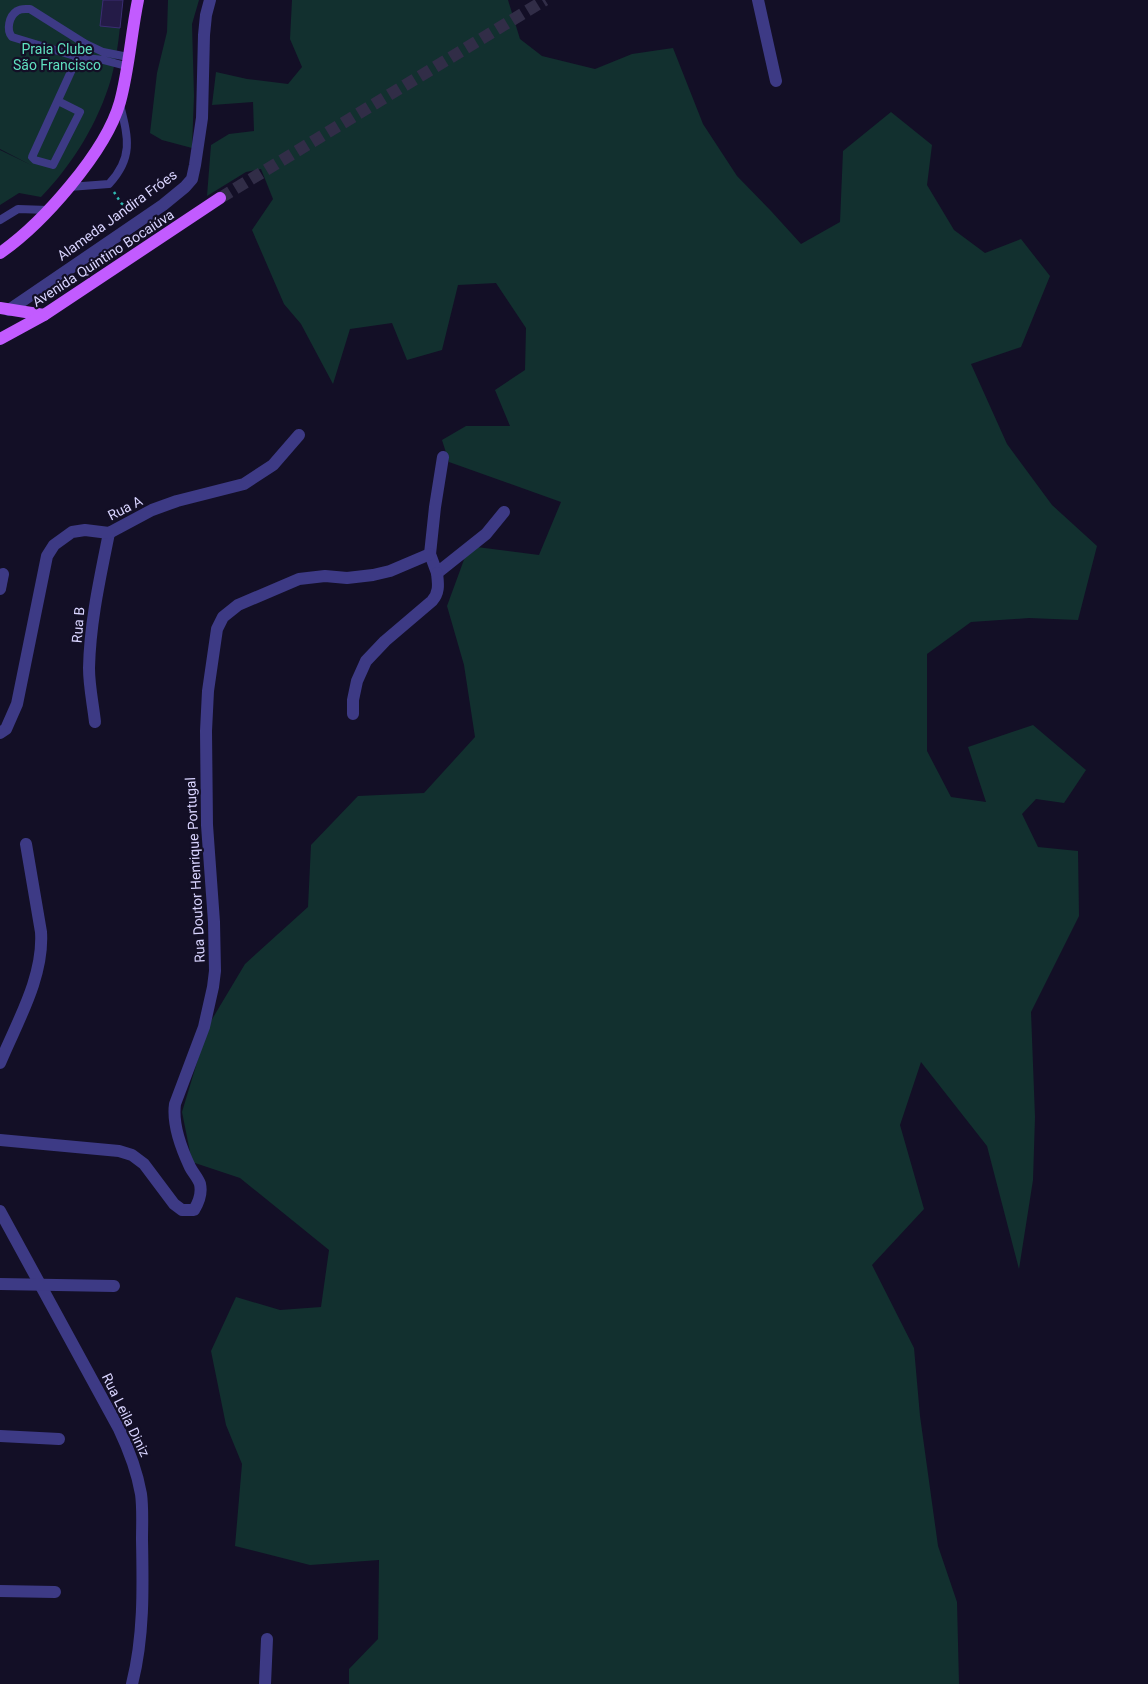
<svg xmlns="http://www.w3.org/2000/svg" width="1148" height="1684" font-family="Roboto,sans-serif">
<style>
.green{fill:#12302f}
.building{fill:#241b47;stroke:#3b2d73}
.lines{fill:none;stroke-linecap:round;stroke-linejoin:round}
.primary-tunnel{stroke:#312d47;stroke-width:12;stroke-dasharray:12 6;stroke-linecap:butt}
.path{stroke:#2fb8b0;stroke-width:2.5;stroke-dasharray:2.5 4;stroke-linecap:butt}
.service{stroke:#3d3a85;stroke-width:8}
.minor{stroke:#3d3a85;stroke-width:12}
.primary{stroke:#c25bff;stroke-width:12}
.labels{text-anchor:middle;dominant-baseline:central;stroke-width:4.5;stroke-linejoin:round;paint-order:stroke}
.park-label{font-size:14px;fill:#5fe0c0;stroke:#130f26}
.street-label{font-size:14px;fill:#d9d4ff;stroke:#130f26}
</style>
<rect width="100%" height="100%" fill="#130f26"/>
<g class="green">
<path d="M0,0H123C120,26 118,54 111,79C98,123 73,164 41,197L19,193L0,205V150L31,165L0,149Z"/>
<path d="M168,0H199L192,24L194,96L192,148L162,140L150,133L157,73L167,32Z"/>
<path d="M292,0H508L520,39L542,56L595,69L632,54L673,48L703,124L737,176L771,211L801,244L840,222L843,151L891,112L932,145L927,185L954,230L985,253L1021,239L1050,276L1021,347L971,364L1007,444L1052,505L1097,546L1078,620L1029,618L971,622L927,654V751L951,797L986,802L968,747L1033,725L1086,770L1064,803L1036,799L1022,814L1038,847L1078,851L1079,916L1031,1012L1035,1117L1033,1180L1019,1269L987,1146L921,1062L900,1125L924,1209L872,1265L914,1348L920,1416L938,1546L957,1602L959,1684H349V1669L378,1639L379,1560L310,1565L235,1546L242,1464L226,1425L211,1351L236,1297L280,1310L321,1307L329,1250L240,1178L192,1162L182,1112L208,1026L245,964L308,907L311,845L358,796L424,793L475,737L464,665L447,606L469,546L539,555L561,502L449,462L442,440L466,426H510L495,390L525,370L526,328L496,283L458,285L442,350L407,360L392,323L350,329L333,384L301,324L284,304L252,230L273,199L261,169L246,172L207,196L211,145L229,134L254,131L253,102L212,105L216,72L247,79L288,84L302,67L290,39Z"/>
</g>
<path class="building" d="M103,0H123L120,28L100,26Z"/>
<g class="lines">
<path class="primary-tunnel" d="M220,198L545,0"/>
<path class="path" d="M114,192L121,203L132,211"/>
<g class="service">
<path d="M126,66L103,60L78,57L12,37C6,30 9,16 17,11C21,8 26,9 30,9L84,43L103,52L128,57"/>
<path d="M58,101L80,112L53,165L35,160L32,157L84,43"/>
<path d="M69,187L109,184C134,157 128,137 120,105"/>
<path d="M0,220L18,209L48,210"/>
</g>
<g class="minor">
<path d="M758,0L776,81"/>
<path d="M9,310L163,205L185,187L192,179L195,165L202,118L204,35L206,15L210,0"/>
<path d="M443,457L435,507L430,554L437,573L486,534L504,512"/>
<path d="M0,589L3,574"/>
<path d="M353,714V700L357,681L366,661L385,641L432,601C440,592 438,583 437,573"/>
<path d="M95,722C93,704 89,686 89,668C90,622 100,578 109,533"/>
<path d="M0,733L6,729L17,704L47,556L54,545L72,532L85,530L109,533L152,510L177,501L244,484L273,465L299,435"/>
<path d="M0,1063C17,1022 44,977 41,932L26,844"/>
<path d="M0,1140L119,1151L132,1155L144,1164L174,1204L182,1210H194C199,1202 202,1193 200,1184C198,1178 193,1173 190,1167C181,1148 172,1125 175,1104L204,1027L213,987L215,971L214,922L207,825L206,731L208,691L217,629L223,617L238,605L299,579L325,576L347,578L373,575L390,571L430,554"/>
<path d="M0,1211L119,1429C129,1450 137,1471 141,1494C143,1508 142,1525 142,1540C143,1588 144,1637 132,1684"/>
<path d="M0,1284L114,1286"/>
<path d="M0,1436L59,1439"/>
<path d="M0,1591L55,1592"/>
<path d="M265,1684L267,1639"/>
</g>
<g class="primary">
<path d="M0,253C42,224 106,152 120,102C129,69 131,34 138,0"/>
<path d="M0,308L44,315"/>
<path d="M0,339L44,315L220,198"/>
</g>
</g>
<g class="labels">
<g class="park-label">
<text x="57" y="49">Praia Clube<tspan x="57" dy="16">São Francisco</tspan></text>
</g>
<g class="street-label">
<text transform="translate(117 215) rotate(-36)">Alameda Jandira Fróes</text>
<text transform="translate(103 258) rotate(-33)">Avenida Quintino Bocaiúva</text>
<text transform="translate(125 508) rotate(-27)">Rua A</text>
<text transform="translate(78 625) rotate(-85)">Rua B</text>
<text transform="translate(195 870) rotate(-93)">Rua Doutor Henrique Portugal</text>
<text transform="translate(126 1415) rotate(64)">Rua Leila Diniz</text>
</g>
</g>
</svg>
